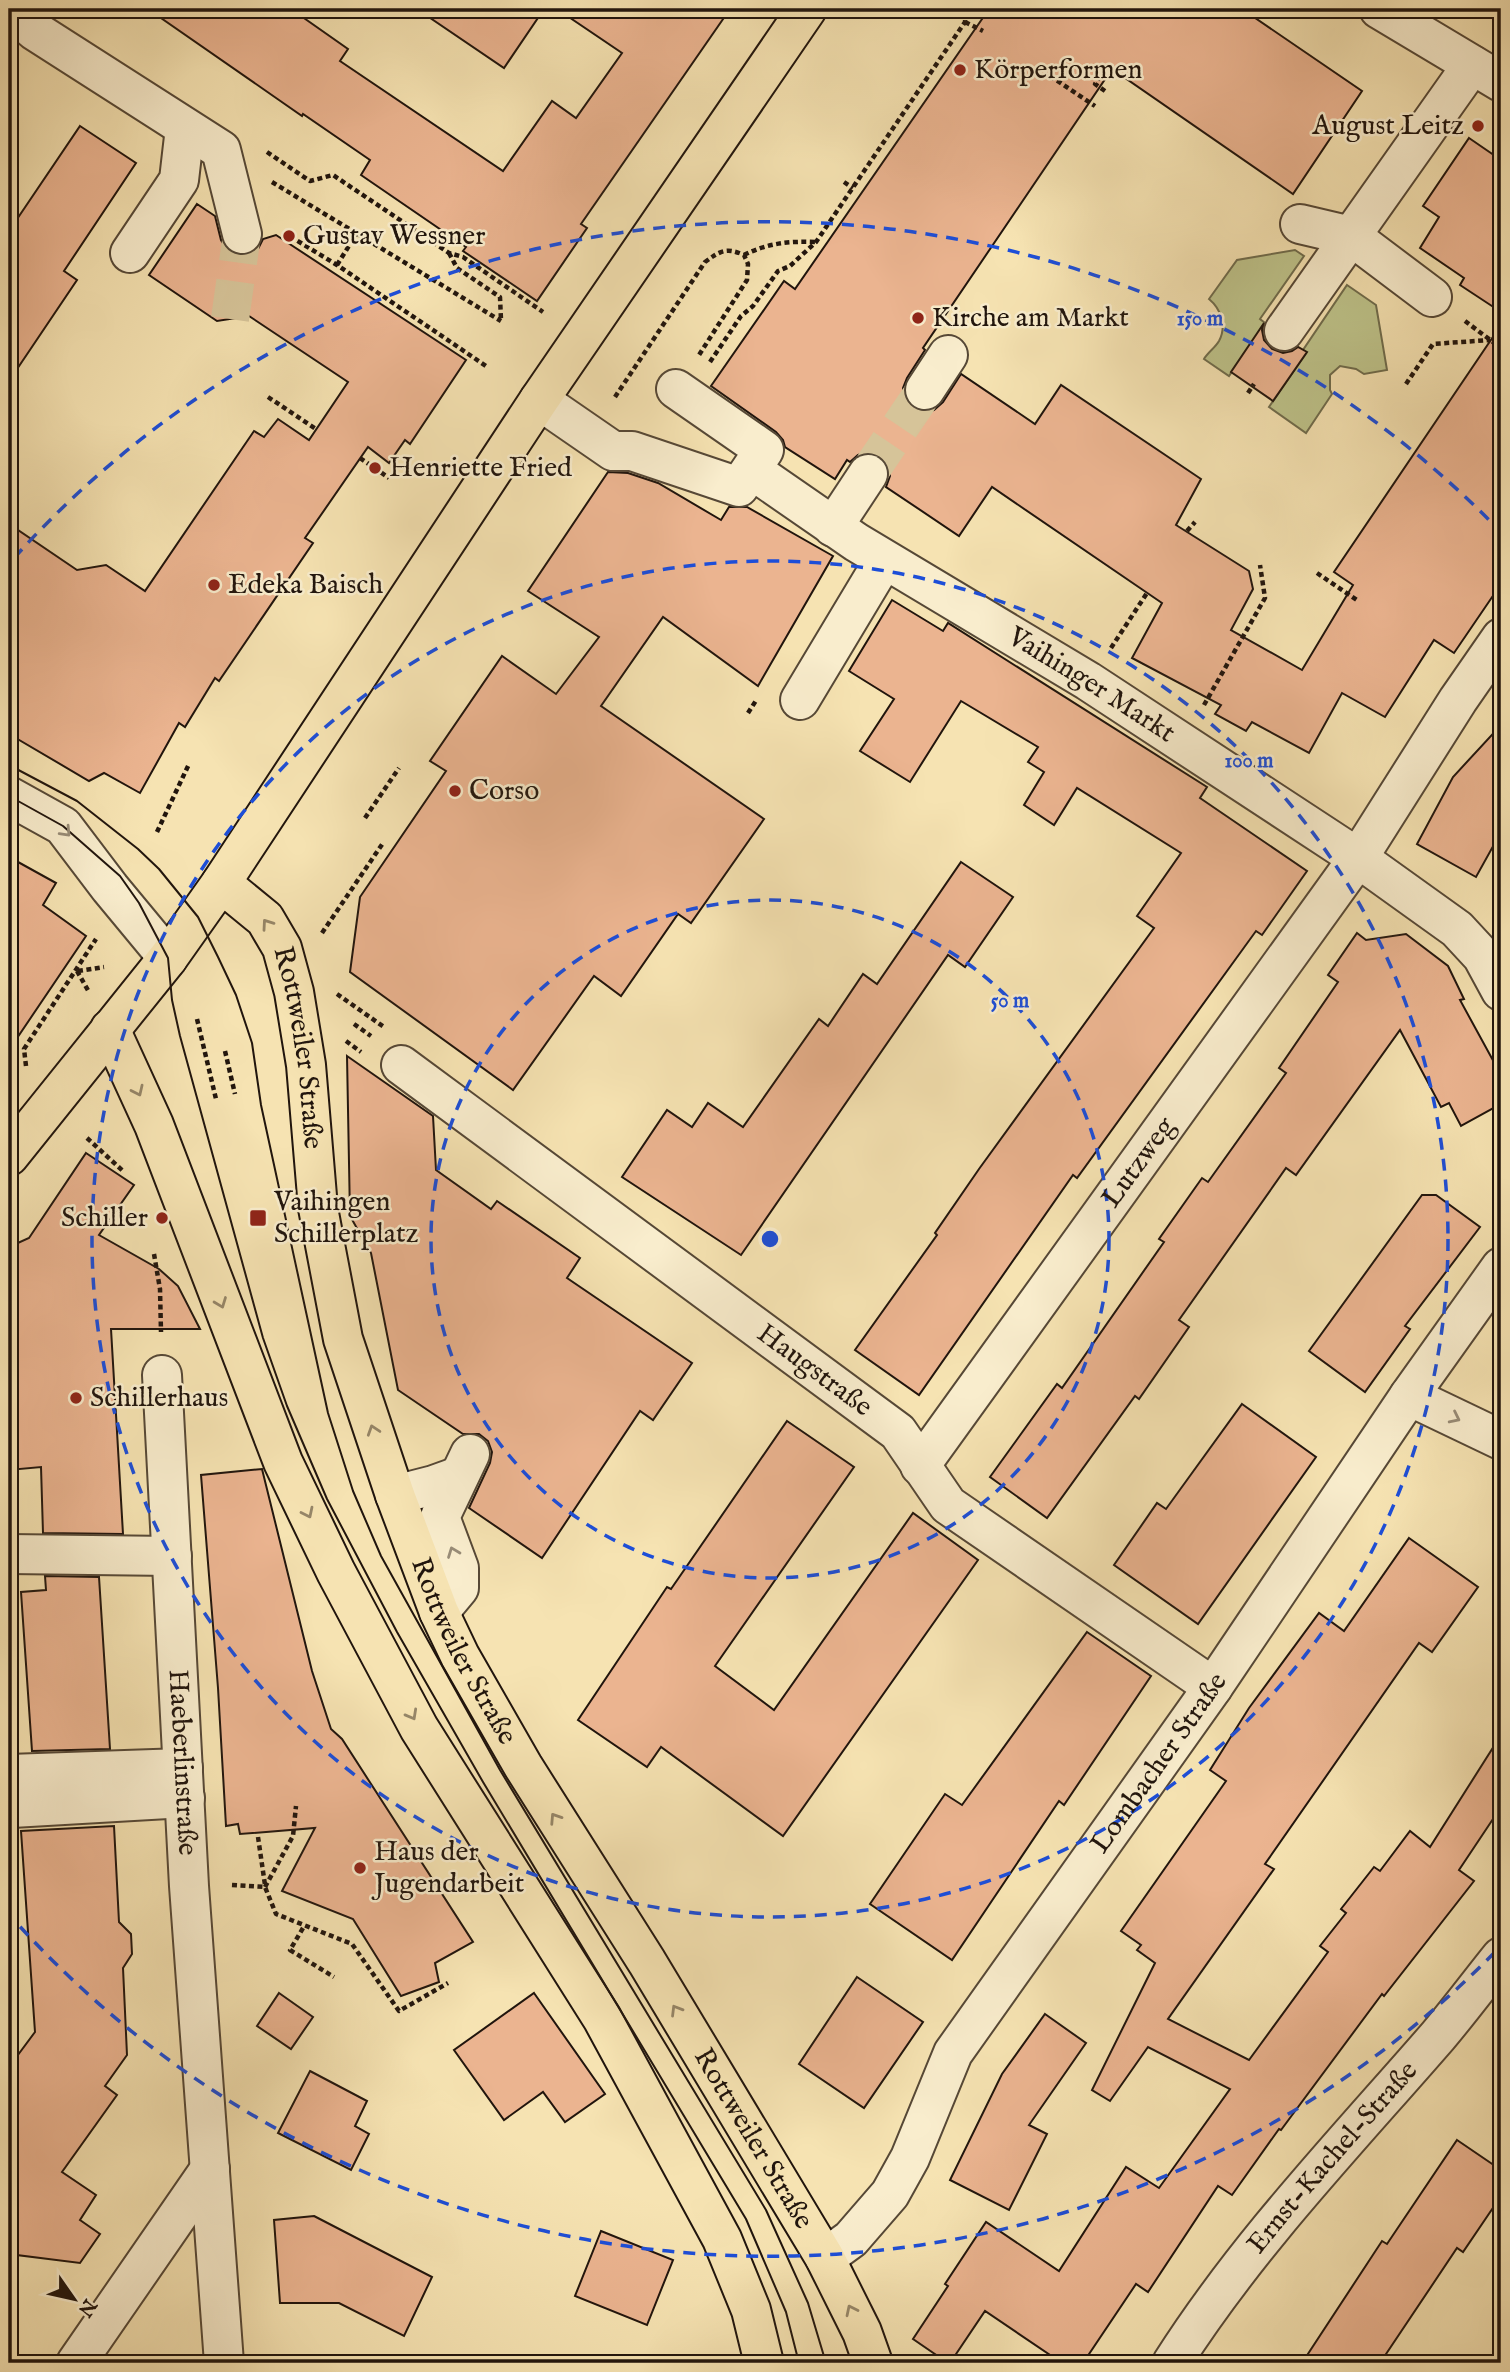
<svg xmlns="http://www.w3.org/2000/svg" width="1510" height="2372" font-family="'IM FELL English',serif">
<style>
.green{fill:#bec38a;stroke:#706c4c;stroke-width:2}
.building{fill:#ebb490;stroke:#21150d;stroke-width:2}
.lines{fill:none;stroke-linecap:round;stroke-linejoin:round}
.minor-tunnel{stroke:#d6c499;stroke-width:38;stroke-dasharray:38 19;stroke-linecap:butt}
.minor-casing{stroke:#564836;stroke-width:42}
.major-casing{stroke:#21150d;stroke-width:42}
.path{stroke:#21150d;stroke-width:4.5;stroke-dasharray:5 3.5;stroke-linecap:butt}
.minor{stroke:#f9edcd;stroke-width:38}
.major{stroke:#f6e3b2;stroke-width:38}
.tram{stroke:#21150d;stroke-width:2}
.oneway{stroke:#988c77}
.oneway2{stroke:#968668}
.ring{fill:none;stroke:#1d4ed8;stroke-width:3.5;stroke-dasharray:12 9}
.poi-dot{fill:#8f2418;stroke:#f9edcd;stroke-width:2.5}
.labels{text-anchor:middle;dominant-baseline:central;stroke-width:5;stroke-linejoin:round;paint-order:stroke}
.poi-label{font-size:28px;fill:#21150d;stroke:#f9edcd;text-anchor:start}
.street-label{font-size:28px;fill:#21150d;stroke:#f9edcd}
.centre{fill:#1d4ed8;stroke:#f9edcd;stroke-width:3.5}
.ring-label{font-size:21px;text-anchor:middle;font-weight:bold;fill:#1d4ed8;stroke:#f9edcd;stroke-width:5;stroke-linejoin:round;paint-order:stroke}
</style>
<rect width="100%" height="100%" fill="#f6e3b2"/>
<filter id="stains"><feTurbulence type="fractalNoise" baseFrequency=".00286" numOctaves="4"/><feColorMatrix values="0 0 0 0 .2 0 0 0 0 .09 0 0 0 0 .02 0 0 0 .5 -.17"/></filter>
<radialGradient id="worn" r=".72"><stop offset=".6" stop-color="#630" stop-opacity="0"/><stop offset="1" stop-color="#630" stop-opacity=".3"/></radialGradient>
<g class="green">
<path d="M1295,250L1304,256L1260,319L1265,323L1229,376L1204,359C1208,352 1215,348 1219,341C1227,326 1221,309 1209,299L1237,260Z"/>
<path d="M1347,285L1376,305L1387,370L1364,374L1356,369L1340,366L1330,375V390L1332,394L1306,433L1269,407L1306,353L1303,350Z"/>
</g>
<g class="building">
<path d="M148,9H291L348,49L340,61L503,171L552,101L576,118L622,53L557,9H730L581,224L587,228L537,301L463,251L466,247L361,175L370,160L303,114L302,116Z"/>
<path d="M417,9H544L504,68Z"/>
<path d="M989,9H1242L1362,91L1293,194L1112,69L923,348L925,350L907,378L903,388L905,399L912,408L923,412L934,410L943,402L961,374L1035,424L1061,385L1201,479L1176,525L1249,571L1253,589L1231,630L1302,670L1353,585L1334,572L1501,325V584L1454,653L1434,640L1385,717L1342,693L1309,753L1252,722L1246,731L1215,714L1221,705L1132,658L1162,603L992,487L959,536L886,487L890,476L888,465L879,455L869,452L858,455L850,462L847,460L835,479L785,447L783,440L776,432L711,386L784,281L795,289Z"/>
<path d="M80,126L136,163L64,271L77,280L9,381V231Z"/>
<path d="M1469,138L1501,160V312L1460,285L1464,278L1420,248L1439,217L1423,206Z"/>
<path d="M197,204L215,216L221,240L227,250L235,255H248L258,249L263,239L276,235L466,360L410,444L405,440L389,463L368,447L305,538L313,543L219,681L215,678L185,727L179,723L140,793L104,773L89,781L9,734V524L77,570L106,565L145,591L254,431L264,437L278,419L309,440L348,382L249,316L217,321L149,275Z"/>
<path d="M1264,323L1262,330L1264,340L1272,349L1283,353L1292,351L1298,347L1307,352L1273,401L1231,372Z"/>
<path d="M608,472L628,473L658,483L721,520L729,507H747L833,556L758,686L663,617L601,706L764,819L691,923L678,914L621,996L594,976L513,1090L350,972L360,897L446,771L430,761L502,656L556,694L599,637L528,591Z"/>
<path d="M892,600L943,631L948,623L1207,787L1200,798L1307,871L1262,935L1256,931L1077,1178L1073,1175L919,1395L855,1350L937,1235L935,1233L979,1169L1154,928L1137,916L1181,853L1077,788L1054,825L1024,805L1044,772L1028,762L1038,747L961,701L910,782L860,751L894,699L849,671Z"/>
<path d="M1501,725V832L1476,877L1417,844L1453,777Z"/>
<path d="M9,857L56,883L43,905L86,936L9,1050Z"/>
<path d="M961,862L1013,897L965,967L948,955L741,1255L622,1177L667,1110L692,1127L708,1103L743,1127L819,1019L828,1026L863,974L877,984Z"/>
<path d="M1357,933L1366,940L1406,934L1448,966L1464,999L1460,1000L1501,1075V1104L1461,1126L1449,1103L1441,1107L1400,1030L1296,1175L1286,1168L1179,1320L1189,1327L1139,1399L1135,1396L1047,1518L990,1477L1057,1384L1062,1388L1164,1242L1159,1239L1202,1178L1208,1182L1286,1073L1279,1068L1338,982L1328,975Z"/>
<path d="M347,1056L433,1116L436,1170L491,1209L497,1201L580,1258L567,1278L692,1363L653,1420L640,1411L542,1558L469,1508L490,1463L492,1452L488,1441L479,1434H463L398,1390L371,1253L350,1216Z"/>
<path d="M86,1153L134,1185L99,1235L159,1269L178,1286L200,1329H111L123,1534L43,1533L41,1467L9,1470V1247L29,1238Z"/>
<path d="M1422,1195H1436L1480,1227L1405,1326L1410,1329L1365,1392L1309,1351Z"/>
<path d="M1242,1404L1316,1457L1198,1624L1114,1565L1157,1503L1166,1509Z"/>
<path d="M787,1421L854,1467L715,1666L774,1710L913,1513L978,1560L783,1836L661,1747L647,1767L578,1720L667,1587L671,1589Z"/>
<path d="M262,1469L312,1671L331,1729L342,1739L473,1942L435,1963L439,1982L401,1996L353,1919L282,1891L315,1828L240,1834L238,1824L226,1826L218,1688L201,1475Z"/>
<path d="M1409,1538L1478,1587L1432,1652L1419,1643L1265,1864L1274,1869L1168,2019L1249,2060L1328,1952L1320,1946L1346,1913L1341,1909L1374,1867L1380,1871L1410,1831L1430,1847L1501,1735V1807L1459,1870L1474,1881L1384,1996L1382,1994L1281,2130L1279,2129L1232,2195L1218,2186L1148,2292L1136,2284L1083,2363H1062L985,2311L950,2363H948L913,2339L948,2286L945,2284L986,2222L1059,2271L1126,2167L1159,2188L1230,2089L1148,2047L1110,2101L1092,2090L1155,1963L1137,1950L1141,1945L1121,1931L1226,1781L1210,1770L1249,1708L1319,1613L1344,1631Z"/>
<path d="M45,1576L99,1577L110,1749L32,1751L21,1592L46,1590Z"/>
<path d="M1087,1632L1151,1676L1064,1805L1059,1801L952,1960L870,1904L945,1794L962,1805Z"/>
<path d="M114,1826L119,1922L131,1934L132,1954L123,1968L127,2055L105,2086L117,2095L62,2172L96,2195L80,2220L100,2234L80,2263L9,2254V2067L35,2032L21,1831Z"/>
<path d="M857,1977L923,2022L864,2108L799,2064Z"/>
<path d="M279,1993L313,2017L291,2049L257,2026Z"/>
<path d="M534,1993L605,2094L565,2122L543,2092L504,2120L454,2050Z"/>
<path d="M1045,2014L1086,2043L1029,2125L1047,2134L1009,2210L950,2180L1002,2074Z"/>
<path d="M310,2071L367,2101L355,2126L369,2134L351,2170L278,2133Z"/>
<path d="M1457,2140L1501,2170V2196L1463,2252L1457,2248L1380,2363H1302L1382,2241L1387,2244Z"/>
<path d="M314,2216L432,2277L404,2336L339,2303H280L274,2220Z"/>
<path d="M601,2231L673,2260L647,2325L575,2296Z"/>
</g>
<g class="lines">
<g class="minor-tunnel">
<path d="M230,319L242,234"/>
<path d="M868,474L925,390"/>
</g>
<defs>
<g id="minor">
<path d="M1379,9L1501,82"/>
<path d="M15,14L35,31L221,150L242,234"/>
<path d="M1300,224L1351,236L1432,297"/>
<path d="M130,253L179,180L185,128"/>
<path d="M1284,331L1472,65"/>
<path d="M925,390L948,355"/>
<path d="M539,400L613,451H632L739,487L764,450L676,389"/>
<path id="s1" d="M752,470L856,542L1088,681L1358,858L1457,929L1482,956L1501,991"/>
<path d="M833,527L868,474"/>
<path d="M800,700L884,560"/>
<path d="M9,796L63,826L110,888L168,958"/>
<path id="s2" d="M401,1065L898,1432L948,1505L1213,1687"/>
<path id="s3" d="M162,1375L189,1886L224,2363"/>
<path d="M1409,1396L1501,1440"/>
<path id="s4" d="M920,1466L1358,858L1458,700L1501,638"/>
<path d="M395,1495L434,1485L459,1476"/>
<path d="M9,1554L172,1556"/>
<path d="M439,1612L459,1588V1568L440,1517L470,1454"/>
<path d="M9,1774L183,1768"/>
<path d="M12,1808L185,1798"/>
<path id="s5" d="M825,2258L851,2239L890,2194L910,2158L953,2053L1213,1687L1409,1396L1501,1267"/>
<path d="M76,2363L210,2169"/>
<path id="s6" d="M1172,2363C1247,2245 1346,2142 1438,2036C1460,2010 1480,1983 1501,1957"/>
</g>
<g id="major">
<path id="s7" d="M221,883L265,919L282,948L294,992L306,1065L318,1208L343,1339L395,1495L439,1612L460,1656L523,1766L647,1962L825,2258L862,2332L873,2363"/>
<path d="M110,1029L154,1125L283,1462L336,1572L419,1728L602,2018L722,2239L751,2310L764,2363"/>
<path d="M9,1156L168,958L221,883L539,400L807,9"/>
</g>
</defs>
<use href="#minor" class="minor-casing"/>
<use href="#major" class="major-casing"/>
<g class="path">
<path d="M965,22L983,31"/>
<path d="M1050,76L1095,106"/>
<path d="M1105,91L1095,84L1106,67"/>
<path d="M267,152L310,181L333,175L449,253L463,257L543,312"/>
<path d="M272,182L501,321"/>
<path d="M844,182L853,188"/>
<path d="M283,232L337,265L486,366"/>
<path d="M449,253L457,268L500,297L501,320"/>
<path d="M744,255C768,243 789,241 816,242"/>
<path d="M337,265L357,233"/>
<path d="M1465,321L1501,348"/>
<path d="M710,362L741,316L753,306L778,271L790,266L816,242L965,22L966,9"/>
<path d="M1406,384L1433,344L1490,340"/>
<path d="M1248,393L1254,384"/>
<path d="M268,397L316,429"/>
<path d="M615,397L705,262C720,251 726,247 744,255L748,264L747,280L699,355"/>
<path d="M360,458L389,478"/>
<path d="M1187,531L1195,522"/>
<path d="M1317,573L1357,600"/>
<path d="M1111,648L1147,593"/>
<path d="M1204,705L1265,598L1260,565"/>
<path d="M748,713L757,699"/>
<path d="M365,818L399,768"/>
<path d="M157,832L189,764"/>
<path d="M322,933L383,843"/>
<path d="M77,971L89,992"/>
<path d="M78,971L104,967"/>
<path d="M337,994L384,1027"/>
<path d="M197,1019L216,1099"/>
<path d="M354,1024L371,1036"/>
<path d="M346,1041L361,1052"/>
<path d="M225,1051L235,1094"/>
<path d="M26,1066L24,1049L96,939"/>
<path d="M87,1138L123,1171"/>
<path d="M154,1254L160,1289L161,1332"/>
<path d="M258,1837L265,1885"/>
<path d="M232,1885L265,1887L276,1914L352,1944L399,2011L448,1983"/>
<path d="M265,1887L293,1836L296,1806"/>
<path d="M303,1928L290,1950L334,1977"/>
</g>
<use href="#minor" class="minor"/>
<use href="#major" class="major"/>
<g class="tram">
<path d="M9,765L77,801L138,849L159,869L198,917L218,957L236,995L252,1043L261,1105L328,1413L353,1491L381,1556L500,1770L766,2210L808,2303L826,2363"/>
<path d="M9,796L63,826L120,876L139,903L168,958L172,1000L180,1036L263,1338L287,1406L327,1499L397,1632L483,1782L746,2219L786,2312L799,2363"/>
</g>
</g>
<defs><path id="oneway-chevron" d="M-2-3.5L2.5 0L-2 3.5" fill="none" stroke-width="1.6" stroke-linecap="round" stroke-linejoin="round" transform="scale(1.75)"/></defs>
<g class="oneway">
<use href="#oneway-chevron" transform="translate(66 832) rotate(47)"/>
<use href="#oneway-chevron" transform="translate(1455 1418) rotate(26)"/>
<use href="#oneway-chevron" transform="translate(453 1552) rotate(-111)"/>
</g>
<g class="oneway2">
<use href="#oneway-chevron" transform="translate(267 924) rotate(-125)"/>
<use href="#oneway-chevron" transform="translate(138 1091) rotate(65)"/>
<use href="#oneway-chevron" transform="translate(221 1303) rotate(69)"/>
<use href="#oneway-chevron" transform="translate(373 1430) rotate(-108)"/>
<use href="#oneway-chevron" transform="translate(308 1513) rotate(64)"/>
<use href="#oneway-chevron" transform="translate(412 1715) rotate(61)"/>
<use href="#oneway-chevron" transform="translate(555 1818) rotate(-123)"/>
<use href="#oneway-chevron" transform="translate(676 2010) rotate(-121)"/>
<use href="#oneway-chevron" transform="translate(851 2310) rotate(-116)"/>
</g>
<g class="ring">
<circle cx="770" cy="1239" r="339"/>
<circle cx="770" cy="1239" r="678"/>
<path d="M1495 1952A1017 1017 0 0 1 14 1920M14 558A1017 1017 0 0 1 1495 526"/>
</g>
<g class="poi-dot">
<circle cx="960" cy="70" r="7"/>
<circle cx="1478" cy="126" r="7"/>
<circle cx="289" cy="236" r="7"/>
<circle cx="918" cy="318" r="7"/>
<circle cx="375" cy="468" r="7"/>
<circle cx="214" cy="585" r="7"/>
<circle cx="455" cy="791" r="7"/>
<circle cx="162" cy="1218" r="7"/>
<rect x="249" y="1209" width="18" height="18" rx="3.5"/>
<circle cx="76" cy="1398" r="7"/>
<circle cx="360" cy="1868" r="7"/>
</g>
<g class="labels">
<g class="poi-label">
<text x="974" y="70">Körperformen</text>
<text x="1464" y="126" text-anchor="end">August Leitz</text>
<text x="303" y="236">Gustav Wessner</text>
<text x="932" y="318">Kirche am Markt</text>
<text x="389" y="468">Henriette Fried</text>
<text x="228" y="585">Edeka Baisch</text>
<text x="469" y="791">Corso</text>
<text x="274" y="1202">Vaihingen<tspan x="274" dy="32">Schillerplatz</tspan></text>
<text x="148" y="1218" text-anchor="end">Schiller</text>
<text x="90" y="1398">Schillerhaus</text>
<text x="374" y="1852">Haus der<tspan x="374" dy="32">Jugendarbeit</tspan></text>
</g>
<g class="street-label">
<text stroke="none"><textPath href="#s1" startOffset="402">Vaihinger Markt</textPath></text>
<text stroke="none"><textPath href="#s7" startOffset="192">Rottweiler Straße</textPath></text>
<text stroke="none"><textPath href="#s4" startOffset="374">Lutzweg</textPath></text>
<text stroke="none"><textPath href="#s2" startOffset="514">Haugstraße</textPath></text>
<text stroke="none"><textPath href="#s7" startOffset="822">Rottweiler Straße</textPath></text>
<text stroke="none"><textPath href="#s3" startOffset="388">Haeberlinstraße</textPath></text>
<text stroke="none"><textPath href="#s5" startOffset="602">Lombacher Straße</textPath></text>
<text stroke="none"><textPath href="#s7" startOffset="1390">Rottweiler Straße</textPath></text>
<text stroke="none"><textPath href="#s6" startOffset="261">Ernst-Kachel-Straße</textPath></text>
</g>
</g>
<circle cx="770" cy="1239" r="10" class="centre"/>
<g class="ring-label">
<text x="1200" y="325">150 m</text>
<text x="1249" y="767">100 m</text>
<text x="1010" y="1007">50 m</text>
</g>
<rect width="1510" height="2372" fill="none" stroke="#f6e3b2" stroke-width="35"/>
<rect x="10" y="10" width="1489" height="2351" fill="none" stroke="#21150d" stroke-width="3.5"/>
<rect x="18" y="18" width="1475" height="2337" fill="none" stroke="#21150d" stroke-width="2"/>
<g transform="translate(74 2299) rotate(124)" stroke="#f9edcd" stroke-width="5" paint-order="stroke">
<path d="M0-5L12 26L0 18L-12 26Z" fill="#21150d"/>
<text y="-10" font-size="19" font-weight="bold" text-anchor="middle" fill="#21150d">N</text>
</g>
<rect width="100%" height="100%" filter="url(#stains)"/>
<rect width="100%" height="100%" fill="url(#worn)"/>
</svg>
